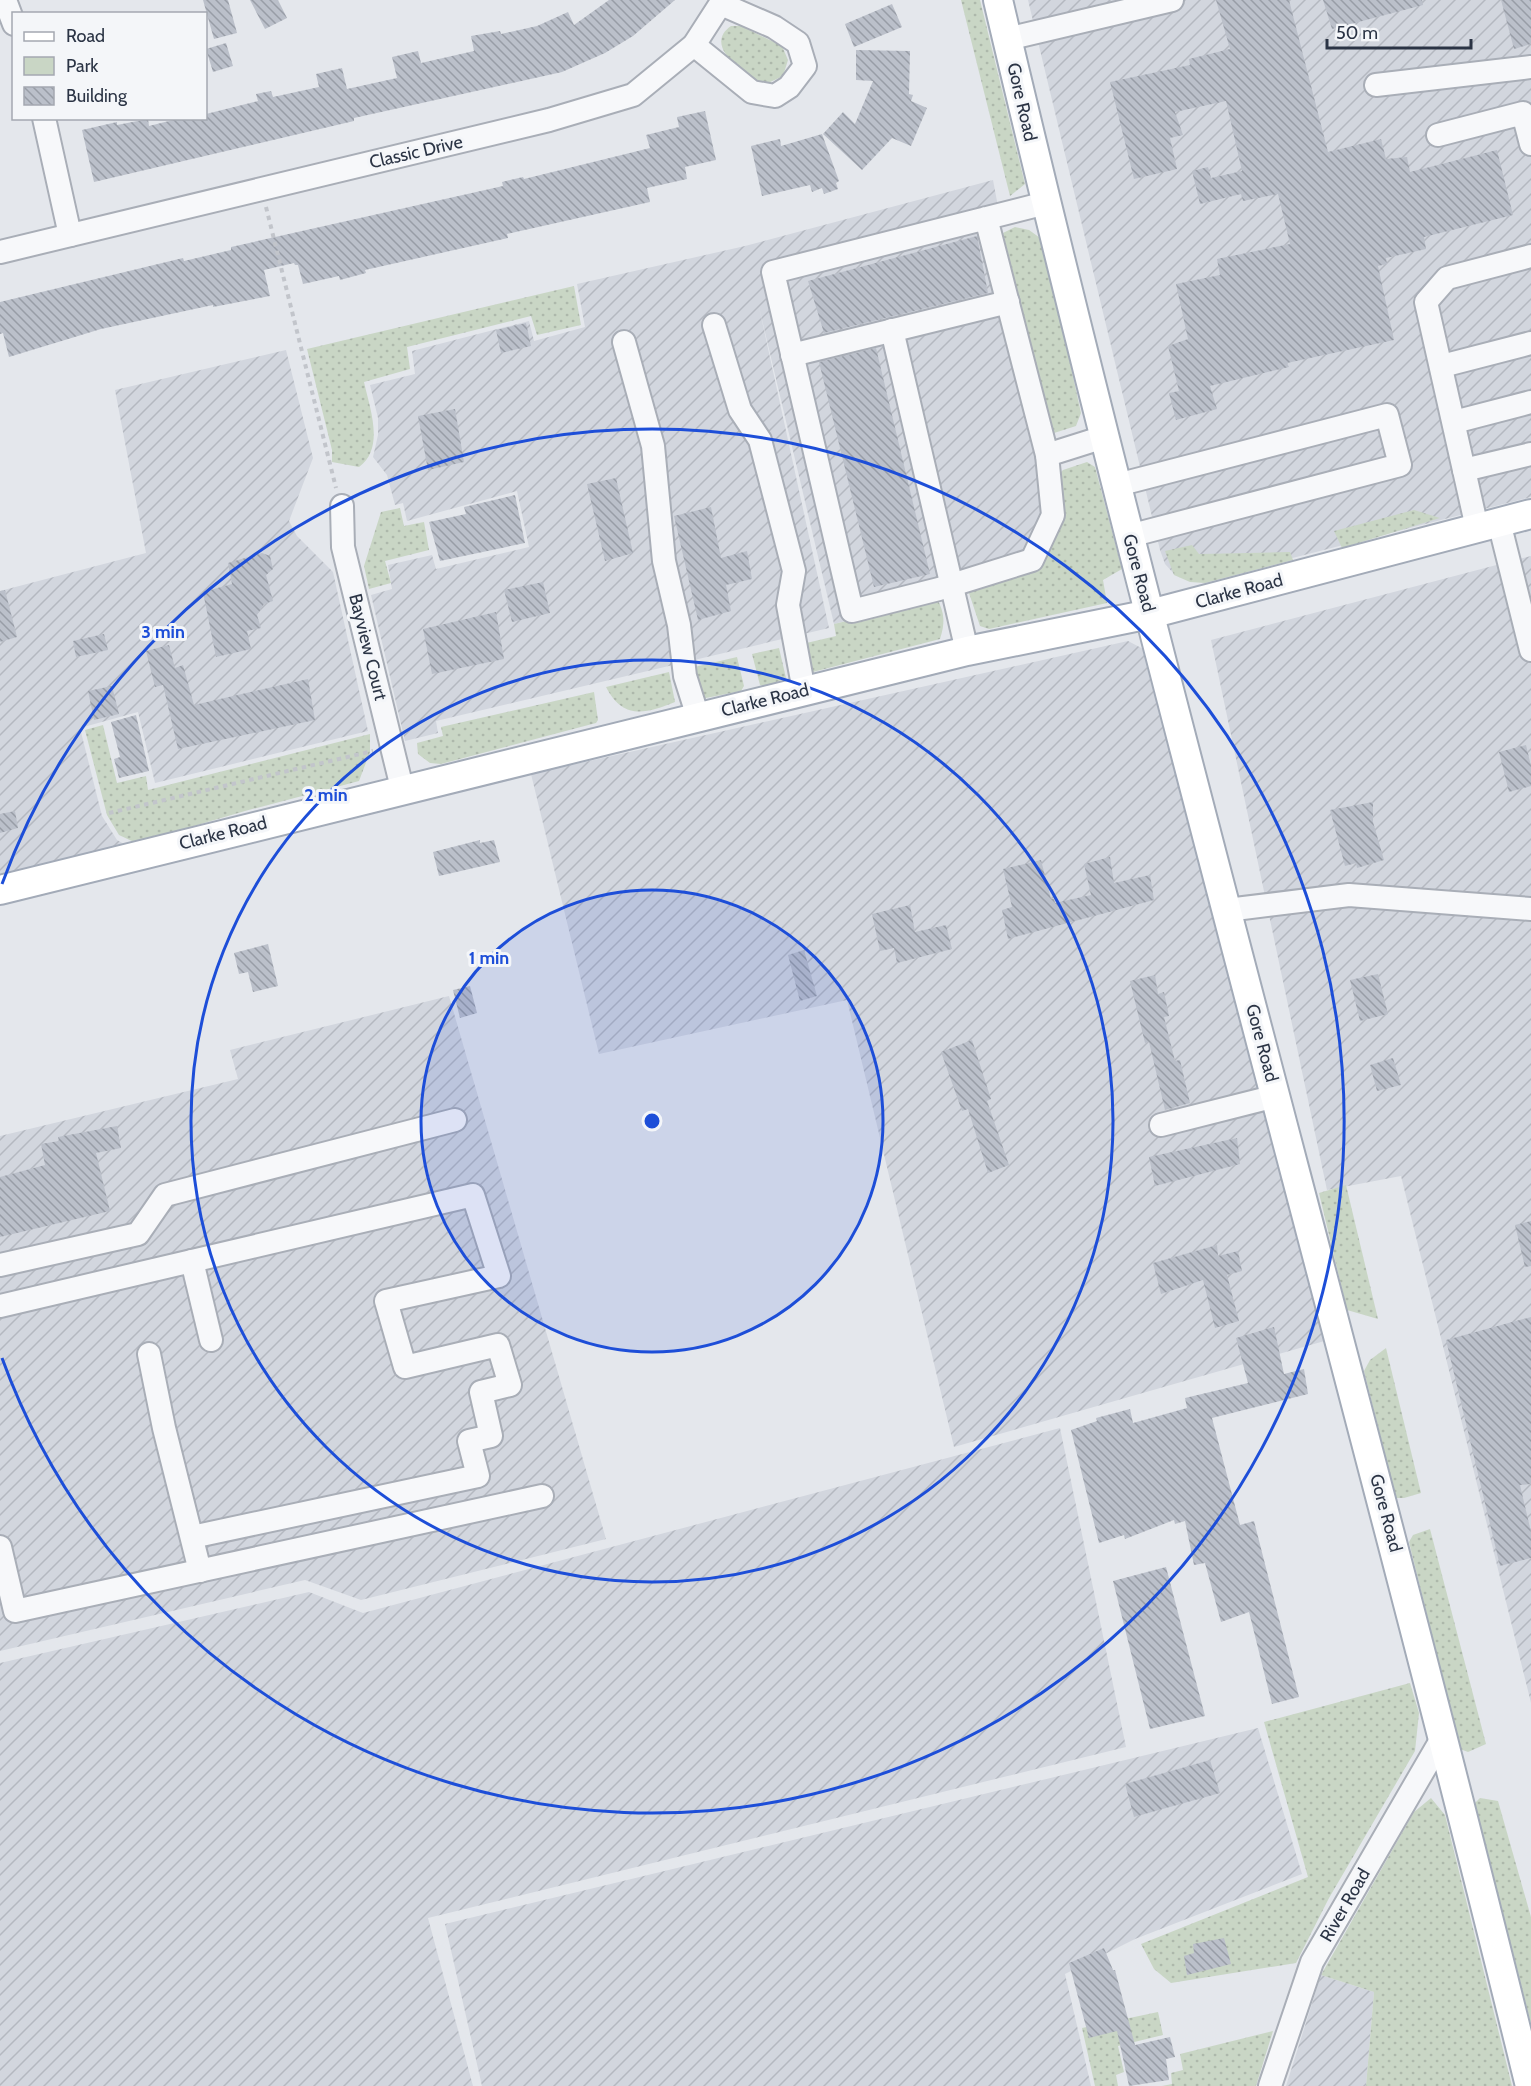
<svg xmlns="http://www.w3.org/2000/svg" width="1531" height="2086" font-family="Cabin,sans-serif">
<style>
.industrial{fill:url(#industrial-furrows)}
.green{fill:url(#green-dots)}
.building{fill:url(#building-back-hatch)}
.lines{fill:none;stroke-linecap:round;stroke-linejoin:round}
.minor-casing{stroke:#a9aeb7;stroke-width:26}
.major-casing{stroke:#a3abb8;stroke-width:32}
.path{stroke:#c2c5cb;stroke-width:4;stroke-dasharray:4.5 4.5;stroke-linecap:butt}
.minor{stroke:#f7f8fa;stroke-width:22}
.major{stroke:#fff;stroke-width:28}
.ring{fill:none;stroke:#1d4ed8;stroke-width:3}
.labels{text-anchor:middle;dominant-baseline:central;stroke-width:6;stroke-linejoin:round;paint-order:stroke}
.street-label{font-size:18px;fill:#2b3445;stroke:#f4f6f9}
.centre{fill:#1d4ed8;stroke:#f4f6f9;stroke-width:3}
.ring-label{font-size:18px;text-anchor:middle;font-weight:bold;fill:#1d4ed8;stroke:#f4f6f9;stroke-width:6;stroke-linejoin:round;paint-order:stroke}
</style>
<defs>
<pattern id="industrial-furrows" width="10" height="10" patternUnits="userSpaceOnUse" patternTransform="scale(1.5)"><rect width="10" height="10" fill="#d2d6de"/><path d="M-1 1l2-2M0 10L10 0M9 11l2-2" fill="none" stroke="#b4b8c0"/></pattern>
<pattern id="green-dots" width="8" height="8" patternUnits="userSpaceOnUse" patternTransform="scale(1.5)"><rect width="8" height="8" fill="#c9d6c5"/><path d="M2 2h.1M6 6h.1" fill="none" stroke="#adb8ab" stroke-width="1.8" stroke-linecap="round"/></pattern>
<pattern id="building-back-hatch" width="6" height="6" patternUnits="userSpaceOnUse" patternTransform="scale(1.5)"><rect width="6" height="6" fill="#bbc0ca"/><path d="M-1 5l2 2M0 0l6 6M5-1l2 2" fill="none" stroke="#989da6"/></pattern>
</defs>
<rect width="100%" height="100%" fill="#e4e7ec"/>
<g class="industrial">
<path d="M1028,0H1531V497L1206,580L1175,575L1165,564L1160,550Z"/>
<path d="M993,180L1003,233L1051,434L1064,517L1032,572L834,624L759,307L829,628L436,721L438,733L405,741L371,595L392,589L388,565L432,555L436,569L529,547L517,491L407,521L403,503L395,505L387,475L373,457L378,435V418L370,385L415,374L412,351L529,321L534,341L585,327L577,284L745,246Z"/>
<path d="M286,350L313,458L289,521L297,536L333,572L368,731L155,783L138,712L80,728L102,816L117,840L131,848L0,879V591L146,553L115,390Z"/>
<path d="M1531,556V1703L1401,1176L1327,1190L1211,640Z"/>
<path d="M1128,641L1149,652L1328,1340L954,1447L847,1000L599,1054L531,774Z"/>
<path d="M449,996L606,1539L361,1600L305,1580L0,1651V1136L238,1079L230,1050Z"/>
<path d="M1060,1428L1126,1747L428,1918L473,2086H0V1663L309,1592L363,1613Z"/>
<path d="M1258,1728L1302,1874L1135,1939L1065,1974L1091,2086H482L445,1924Z"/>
<path d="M1321,1975L1374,1992L1366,2086H1286Z"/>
</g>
<g class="green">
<path d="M961,0H980L1025,184L1010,196Z"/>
<path d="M731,26H741L782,46L788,60L783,76L764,85C745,74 702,46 731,26Z"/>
<path d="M1015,227L1029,230L1043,240L1081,413L1076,426L1051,434L1003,233Z"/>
<path d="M574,286L581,325L537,335L531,316L407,347L410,369L364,382C370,409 385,448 359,467L332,462V450L307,349Z"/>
<path d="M1087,462L1095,467L1122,569L1103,580L1107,603L989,629L980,626L968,590L1032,572L1064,517L1057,476L1063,470Z"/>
<path d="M400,508L404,526L424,522L429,550L385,561L391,583L369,589L364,566L381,512Z"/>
<path d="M1414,510L1440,518L1342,548L1334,531Z"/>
<path d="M1192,545L1199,554L1290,552L1293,560L1205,583L1190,582L1174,575L1165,551Z"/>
<path d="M937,599C945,613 945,624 940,639L813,672L798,645L836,636L834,624Z"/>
<path d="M779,648L786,678L765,687L760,685L752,654Z"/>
<path d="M737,657L744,686L741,691L701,699L686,669Z"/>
<path d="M669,672L675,702C645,714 623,720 606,687Z"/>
<path d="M594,692L598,720L596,723L441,764L430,763L418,754L417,743L443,736L441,727Z"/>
<path d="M103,725L117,783L146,776L148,790L370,734V752L359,781L245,811L136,843L119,835L107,815L85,730Z"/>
<path d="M1346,1185L1378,1319L1347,1310L1319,1193Z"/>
<path d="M1386,1348L1421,1493L1404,1498H1396L1364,1371L1370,1360Z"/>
<path d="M1430,1529L1486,1744L1468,1752L1460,1749L1409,1542L1413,1535Z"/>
<path d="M1410,1683L1419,1713L1415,1751L1329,1898L1296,1963L1171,1983L1154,1969L1141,1944L1308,1877L1264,1722Z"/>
<path d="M1431,1798L1445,1815L1512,2086H1366L1374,1992L1321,1975L1414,1812Z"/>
<path d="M1480,1798L1498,1801L1531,1917V2024L1475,1803Z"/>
<path d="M1158,2012L1163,2035L1118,2046L1124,2072L1116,2075L1118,2086H1095L1082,2028Z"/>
<path d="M1273,2031L1256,2086H1162L1172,2084L1171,2073L1183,2070L1180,2054Z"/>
</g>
<g class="building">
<path d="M203,0H228L237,33L214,39Z"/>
<path d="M250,0H278L287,18L265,29Z"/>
<path d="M609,0H675L633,36L605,53L562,72L354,118V121L94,182L82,130L117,122V125L148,119L149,126L181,118H206V114L258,101L256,94L271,91L273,97L319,87L316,74L342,68L347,89L397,78L392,57L418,51L421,63L474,51L471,36L500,31L501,34L537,26L568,12L574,25Z"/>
<path d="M1216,0H1289L1328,152L1381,139L1386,159L1407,157L1410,172L1497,150L1513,215L1424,237L1426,249L1386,258L1387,264L1378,266L1394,340L1287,363L1289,367L1210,386L1217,409L1176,420L1169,393L1179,391L1168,346L1188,339L1176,284L1220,275L1217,259L1290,244L1278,194L1243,201L1241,194L1200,204L1192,171L1208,167L1211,178L1242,171L1226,101L1175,112L1183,135L1170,138L1177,169L1134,179L1110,82L1190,65L1189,59L1230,49Z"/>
<path d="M1323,0H1422L1423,5L1332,29Z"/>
<path d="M1501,0H1531V44L1514,49Z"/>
<path d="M892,4L902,27L854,47L845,24Z"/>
<path d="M226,43L233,66L213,72L206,49Z"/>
<path d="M856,50L910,51L909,94L913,95L911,101L927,108L911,146L892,138L862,170L823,134L843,112L855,124L873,81L856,80Z"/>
<path d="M705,111L716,160L685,167L687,179L647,188L650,202L507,234L508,238L365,270L366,273L340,280L339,276L303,284L298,265H295L294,263L264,270L270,296L213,307V305L101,329L9,357L3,333L0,334V302L183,258L184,261L231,250V247L503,186L502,182L523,177L524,179L650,148L646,135L679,127L677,117Z"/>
<path d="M822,134L839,181L836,183L838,189L824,194L822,188L812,192L810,185L762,196L751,146L780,139L781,146Z"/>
<path d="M977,236L988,293L824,333L808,281Z"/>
<path d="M526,323L531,346L501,353L496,330Z"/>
<path d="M876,348L930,574L874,587L819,362Z"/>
<path d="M455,409L464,462L428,470L418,416Z"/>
<path d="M616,478L633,553L605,561L587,484Z"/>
<path d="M515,495L525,543L440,561L429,522L466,514L464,507Z"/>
<path d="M711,507L721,558L747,551L752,579L726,585L731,611L698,620L674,516Z"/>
<path d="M262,553L270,556L273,569L266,575L273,601L264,604L257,615L261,628L247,631L251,649L216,657L203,592L232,584L228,563Z"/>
<path d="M543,582L550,613L512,622L504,590Z"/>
<path d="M5,590L17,637L0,642V591Z"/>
<path d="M496,612L504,659L432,674L423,629Z"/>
<path d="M104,634L108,650L76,657L73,641Z"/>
<path d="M169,645L175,668L183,665L194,705L308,679L315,720L178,749L163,685L155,687L146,651Z"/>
<path d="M112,686L119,714L94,720L88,691Z"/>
<path d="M136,715L149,771L119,778L114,759L120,757L111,722Z"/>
<path d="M1526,745L1531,766V786L1509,792L1499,752Z"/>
<path d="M1373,802V822L1384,860L1357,868L1356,863L1345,866L1330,810Z"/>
<path d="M15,811L18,828L0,833V814Z"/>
<path d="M480,840V843L494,840L500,862L439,876L433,852Z"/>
<path d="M1110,857L1114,883L1150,875L1154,900L1008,939L1002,910L1012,907L1003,869L1041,860L1051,899H1054L1055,903L1091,895L1084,864Z"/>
<path d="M910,905L915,932L946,925L952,949L897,963L894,948L880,951L872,914Z"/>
<path d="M268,944L278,986L253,992L248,972L239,974L234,953Z"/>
<path d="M804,950L817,996L800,1001L788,955Z"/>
<path d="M1378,974L1388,1014L1360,1021L1350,980Z"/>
<path d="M1155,975L1158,994L1164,992L1169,1016L1164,1017L1175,1061L1180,1060L1190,1103L1165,1110L1149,1042L1145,1043L1130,981Z"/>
<path d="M470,986L477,1013L460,1018L453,990Z"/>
<path d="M972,1040L991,1099L987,1101L1009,1165L988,1173L968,1109L962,1111L941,1052Z"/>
<path d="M1393,1058L1401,1085L1377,1091L1370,1065Z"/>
<path d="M117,1126L121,1148L96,1153L110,1211L0,1237V1177L45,1165L41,1144L59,1141L58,1137Z"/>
<path d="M1237,1138L1240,1164L1155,1186L1149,1157Z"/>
<path d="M1531,1221V1266L1525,1267L1515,1225Z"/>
<path d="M1217,1245L1218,1256L1238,1251L1242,1271L1227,1275L1239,1321L1215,1328L1203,1280L1161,1294L1153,1263Z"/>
<path d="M1531,1317V1484L1520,1485L1531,1532V1558L1500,1566L1446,1340Z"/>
<path d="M1274,1327L1284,1374L1304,1369L1308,1394L1212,1418L1240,1525L1254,1521L1299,1697L1272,1704L1249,1612L1221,1622L1205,1563L1194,1565L1185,1521L1175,1524L1174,1520L1125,1539L1124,1535L1099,1543L1071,1430L1097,1421L1096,1418L1130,1409L1133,1423L1187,1408L1185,1398L1248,1383L1236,1338Z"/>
<path d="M1166,1567L1205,1716L1150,1729L1113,1581Z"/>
<path d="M1210,1760L1220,1793L1134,1817L1125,1784Z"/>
<path d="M1224,1938L1231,1964L1187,1975L1184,1956L1194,1953L1193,1944Z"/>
<path d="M1104,1948L1113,1970H1115L1135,2045L1170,2037L1175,2057L1166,2059L1169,2080L1129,2086L1117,2031L1089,2038L1069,1963Z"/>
</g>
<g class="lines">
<defs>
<g id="minor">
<path d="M5,0L14,24"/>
<path d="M1007,39L1172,0"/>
<path d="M694,45L752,92L775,96L789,87L805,66L798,43L774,27L721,4"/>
<path d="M1376,85L1531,67"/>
<path d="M44,118L70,235"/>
<path d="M1438,135L1523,113L1531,144"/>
<path d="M986,218L1047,455L1053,515L1032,560L939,589L852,611L773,272L1046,203"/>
<path d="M0,252L549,120L633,95L694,45L723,0"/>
<path d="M1531,256L1447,278L1426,302L1464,470L1531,454"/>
<path d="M714,325L740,410L760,440L794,571L788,605L804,691"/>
<path d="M892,330L967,651"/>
<path d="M624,342L653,446L664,561L679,625L685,676L698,717"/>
<path d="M792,355L1008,302"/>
<path d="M1442,366L1531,343"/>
<path d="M1454,422L1531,402"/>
<path d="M1047,455L1104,437"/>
<path d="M1464,470L1477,528"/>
<path d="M1117,485L1387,415L1400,465L1129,536"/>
<path d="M342,506L343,547L402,788"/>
<path d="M1499,522L1531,650"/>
<path d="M1227,910L1349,895L1531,909"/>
<path d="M1161,1125L1276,1096"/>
<path d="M192,1261L211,1340"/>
<path d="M0,1265L138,1234L165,1195L455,1120"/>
<path d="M0,1306L473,1195L499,1276L386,1301L405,1367L498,1345L510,1385L481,1392L491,1436L469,1441L478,1476L192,1537"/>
<path d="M149,1354L164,1428L200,1571"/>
<path d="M0,1547L15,1611L542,1496"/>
<path d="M1270,2086L1312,1962L1444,1735"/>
</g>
<g id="major">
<path d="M998,0C1162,699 1359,1389 1530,2086"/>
<path d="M0,890L967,651L1150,614L1531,514"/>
</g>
</defs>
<use href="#minor" class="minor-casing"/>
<use href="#major" class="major-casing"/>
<g class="path">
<path d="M266,207L336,488"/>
<path d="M109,813L373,751"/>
</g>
<use href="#minor" class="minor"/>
<use href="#major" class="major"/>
</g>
<circle cx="652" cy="1121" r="231" fill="#1d4ed8" fill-opacity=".12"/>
<g class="ring">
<circle cx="652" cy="1121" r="231"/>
<circle cx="652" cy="1121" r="461"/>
<path d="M2 884A692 692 0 1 1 2 1358"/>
</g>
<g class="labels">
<g class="street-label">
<text transform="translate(1022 102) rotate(77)">Gore Road</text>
<text transform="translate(416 152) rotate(-13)">Classic Drive</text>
<text transform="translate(1139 573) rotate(75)">Gore Road</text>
<text transform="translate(1239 591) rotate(-15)">Clarke Road</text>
<text transform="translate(368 647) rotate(76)">Bayview Court</text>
<text transform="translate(765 700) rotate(-14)">Clarke Road</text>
<text transform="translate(223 833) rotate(-14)">Clarke Road</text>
<text transform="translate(1262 1043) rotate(75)">Gore Road</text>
<text transform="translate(1386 1513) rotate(75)">Gore Road</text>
<text transform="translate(1345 1905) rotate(-60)">River Road</text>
</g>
</g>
<circle cx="652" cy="1121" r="9" class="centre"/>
<g class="ring-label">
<text x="163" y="638">3 min</text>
<text x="326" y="801">2 min</text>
<text x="489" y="964">1 min</text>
</g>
<rect x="12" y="12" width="195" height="108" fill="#f4f6f9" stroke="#a4a8b1" stroke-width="1.5"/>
<rect x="24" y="32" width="30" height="9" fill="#ffffff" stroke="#a4a8b1" stroke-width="1.5"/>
<text x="66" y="42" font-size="18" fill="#2b3445">Road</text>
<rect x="24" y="57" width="30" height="18" fill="#c9d6c5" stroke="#a4a8b1" stroke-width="1.5"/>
<text x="66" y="72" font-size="18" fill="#2b3445">Park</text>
<rect x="24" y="87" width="30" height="18" fill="url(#building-back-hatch)" stroke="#a4a8b1" stroke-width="1.5"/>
<text x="66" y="102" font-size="18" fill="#2b3445">Building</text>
<path d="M1327 39v9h144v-9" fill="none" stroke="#2b3445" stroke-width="3"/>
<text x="1336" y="39" font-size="18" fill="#2b3445" stroke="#f4f6f9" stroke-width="4.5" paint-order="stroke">50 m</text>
</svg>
